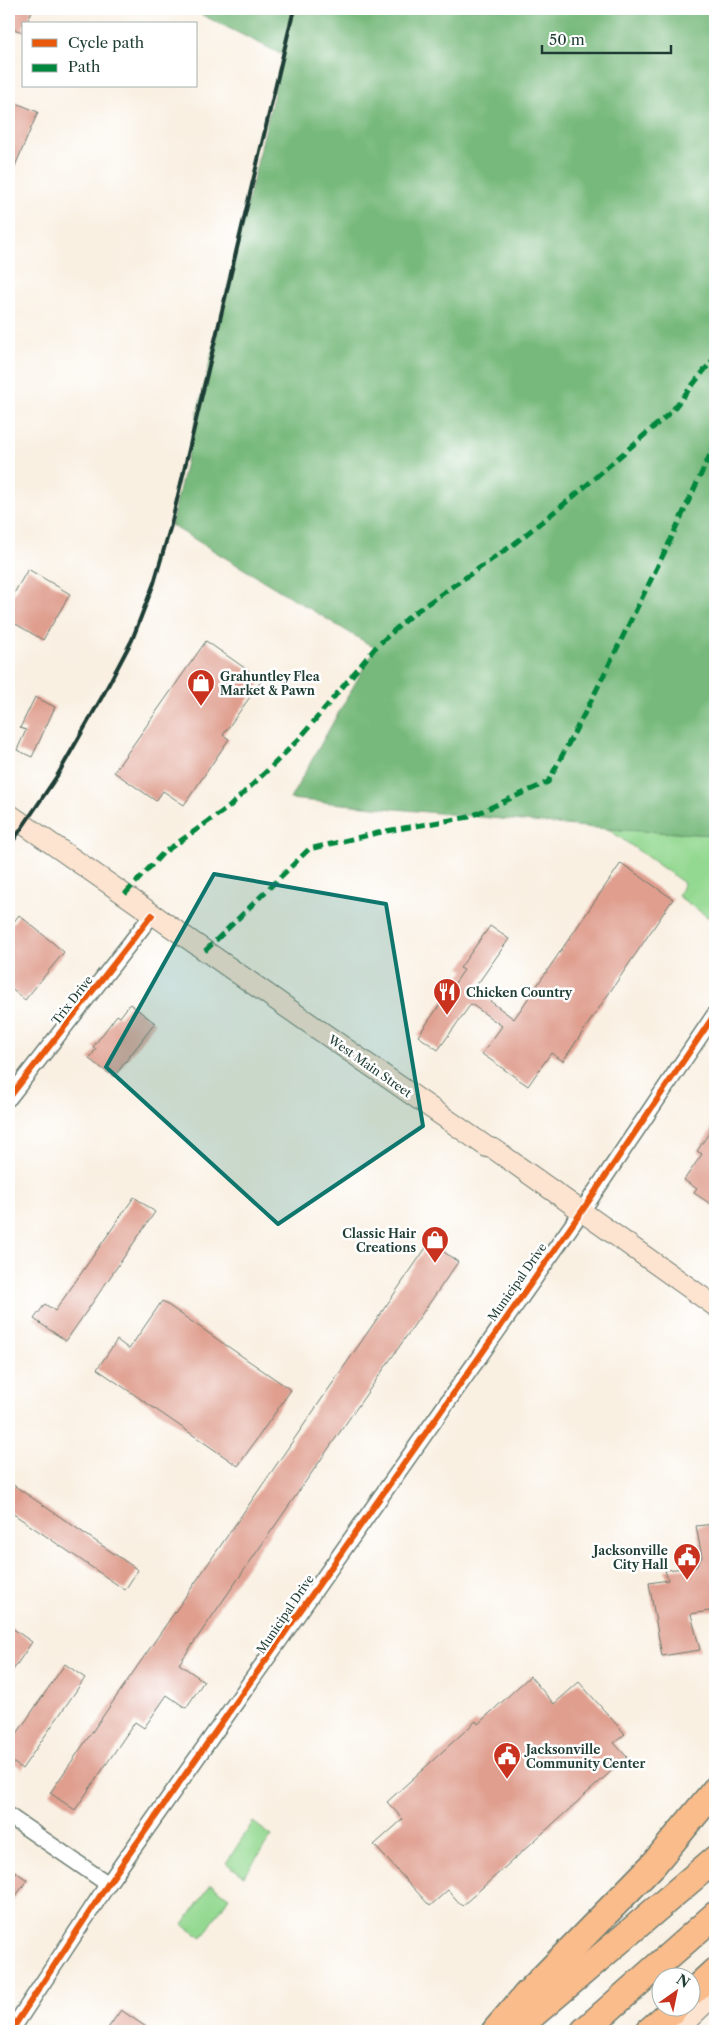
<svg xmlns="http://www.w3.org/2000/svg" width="724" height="2040" font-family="'Libre Caslon Text',serif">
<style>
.green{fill:#94d992;stroke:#5a8b63}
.forest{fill:#77b97c;stroke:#4b7b58}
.building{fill:#df9e8e}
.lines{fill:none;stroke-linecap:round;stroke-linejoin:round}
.street-casing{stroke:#6b7c71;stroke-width:18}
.secondary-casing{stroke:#6b7c71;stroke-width:22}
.highway-casing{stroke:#6b7c71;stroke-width:29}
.street{stroke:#fff;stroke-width:15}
.secondary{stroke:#fde4d1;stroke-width:20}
.highway{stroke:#fabc8b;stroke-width:26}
.rail{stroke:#1f3d34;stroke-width:4}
.quiet{stroke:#00873e;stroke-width:5;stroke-dasharray:10 5;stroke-linecap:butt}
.cycleway-casing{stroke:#fff;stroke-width:9}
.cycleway{stroke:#e8590c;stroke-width:6}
.marked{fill:#0f766e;fill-opacity:0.2;stroke:#0f766e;stroke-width:4;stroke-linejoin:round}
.labels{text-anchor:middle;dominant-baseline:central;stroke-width:5;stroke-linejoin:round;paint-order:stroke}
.poi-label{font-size:12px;font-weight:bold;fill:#1f3d34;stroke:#fff;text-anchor:start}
.street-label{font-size:12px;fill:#1f3d34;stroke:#fff}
</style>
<rect width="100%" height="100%" fill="#fff"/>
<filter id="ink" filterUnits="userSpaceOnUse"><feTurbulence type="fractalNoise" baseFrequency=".02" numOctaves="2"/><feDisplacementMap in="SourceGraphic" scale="10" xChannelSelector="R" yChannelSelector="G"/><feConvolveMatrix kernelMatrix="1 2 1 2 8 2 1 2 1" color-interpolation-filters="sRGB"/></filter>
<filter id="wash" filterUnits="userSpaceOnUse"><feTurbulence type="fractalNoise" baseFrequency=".0096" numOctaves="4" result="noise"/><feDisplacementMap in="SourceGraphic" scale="20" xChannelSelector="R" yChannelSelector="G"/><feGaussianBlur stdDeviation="1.12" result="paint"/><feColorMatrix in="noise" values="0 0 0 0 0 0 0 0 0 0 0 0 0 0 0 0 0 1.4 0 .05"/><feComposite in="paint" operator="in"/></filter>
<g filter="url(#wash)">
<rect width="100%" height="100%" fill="#f9f0e2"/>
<g class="green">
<path d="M608,829L715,835V922L678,896L684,883Z"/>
<path d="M253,1822L272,1836L244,1876L226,1863Z"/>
<path d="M211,1884L229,1897L202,1938L183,1925Z"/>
</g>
<path class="forest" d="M190,9H715V835L607,829L290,799L375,648L171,525L283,55Z"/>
<g id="blocks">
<g class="building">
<path d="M9,9H33L26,24H24L23,32L9,28Z"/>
<path d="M9,100L38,112L9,180Z"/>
<path d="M28,569L70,594L43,640L9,620V602Z"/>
<path d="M206,641L262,680L223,735L229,739L184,805L163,791L156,801L114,772Z"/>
<path d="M35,697L55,707L32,757L17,750L26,730L20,728Z"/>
<path d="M621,863L673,899L563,1061L551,1053L528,1086L482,1054L502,1026L471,1004L438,1050L418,1036L464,970L460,968L490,926L509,939L474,989L514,1019Z"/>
<path d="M19,915L64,952L25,1000L9,987V928Z"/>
<path d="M130,1004L155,1023L114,1077L89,1059L96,1049L93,1047L117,1015L120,1017Z"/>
<path d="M715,1124V1207L694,1193L697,1189L684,1180L702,1154L697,1151Z"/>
<path d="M134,1197L155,1212L66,1341L34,1319L45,1304L55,1311Z"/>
<path d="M430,1242L458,1262L179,1664L204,1681L186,1708L167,1695L144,1728L135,1722L75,1810L50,1793Z"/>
<path d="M162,1301L291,1390L238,1466L97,1369L117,1340L129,1349Z"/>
<path d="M9,1482L138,1570L125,1590L9,1511Z"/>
<path d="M715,1524V1610L691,1614L700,1650L662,1656L649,1583L668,1580L665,1570L696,1567L702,1557L696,1526Z"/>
<path d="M9,1626L32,1642L9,1676Z"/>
<path d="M65,1664L85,1678L22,1769L9,1759V1745Z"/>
<path d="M530,1676L554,1704L579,1682L625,1734L614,1743L627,1757L462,1906L448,1890L430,1906L374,1845L403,1819L387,1802L476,1721L478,1724Z"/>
<path d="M9,1867L27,1880L9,1906Z"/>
<path d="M121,2010L152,2031H106Z"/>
</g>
</g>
</g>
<g filter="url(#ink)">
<use href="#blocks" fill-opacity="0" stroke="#6b7c71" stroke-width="1"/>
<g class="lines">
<defs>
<g id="street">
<path d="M9,1098L152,915"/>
<path d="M9,1816L108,1884"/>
<path d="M11,2031L108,1884L582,1211L715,1014"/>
</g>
<g id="secondary">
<path d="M9,814L487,1147L494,1149L715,1306"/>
<path d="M676,2031L715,1994"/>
</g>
<g id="highway">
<path d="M692,1992L715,1971"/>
<path d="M495,2031L526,1995L653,1865L715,1790"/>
<path d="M514,2031L715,1859"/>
<path d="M584,2031L715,1915"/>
<path d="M649,2031L675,2008"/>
</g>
</defs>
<use href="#street" class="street-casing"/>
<use href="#secondary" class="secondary-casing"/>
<use href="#highway" class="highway-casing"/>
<use href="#street" class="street"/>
<use href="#secondary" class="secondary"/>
<use href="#highway" class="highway"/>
<path class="rail" d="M9,847L57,776L102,697L132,640L154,583L171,525L294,9"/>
<g class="quiet">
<path d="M125,894L163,853L229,807L272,766L300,738L375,648L411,615L514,544L574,496L671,412L715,357"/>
<path d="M205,951L309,849L386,831L469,817L548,782L589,705L671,539L715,444"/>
</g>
<defs>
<g id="cycleway">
<path d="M9,1098L152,915"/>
<path d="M11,2031L108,1884L582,1211L715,1014"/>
</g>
</defs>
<use href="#cycleway" class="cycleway-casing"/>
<use href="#cycleway" class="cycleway"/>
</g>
</g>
<path class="marked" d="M214,874L386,904L423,1126L278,1224L106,1067Z"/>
<defs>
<symbol id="shop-pin" viewBox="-11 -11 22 30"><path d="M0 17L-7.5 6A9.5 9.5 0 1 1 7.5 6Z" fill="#c8321e" stroke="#fff"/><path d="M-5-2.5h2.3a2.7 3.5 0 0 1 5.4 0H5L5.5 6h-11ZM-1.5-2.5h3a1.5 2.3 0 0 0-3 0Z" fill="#fff"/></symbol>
<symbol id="restaurant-pin" viewBox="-11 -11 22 30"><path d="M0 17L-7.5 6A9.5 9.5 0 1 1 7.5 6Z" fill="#c8321e" stroke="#fff"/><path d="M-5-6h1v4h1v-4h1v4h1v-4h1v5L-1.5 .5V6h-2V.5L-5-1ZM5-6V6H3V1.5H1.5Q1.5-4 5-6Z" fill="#fff"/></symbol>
<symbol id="civic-pin" viewBox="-11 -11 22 30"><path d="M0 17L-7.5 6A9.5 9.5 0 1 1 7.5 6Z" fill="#c8321e" stroke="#fff"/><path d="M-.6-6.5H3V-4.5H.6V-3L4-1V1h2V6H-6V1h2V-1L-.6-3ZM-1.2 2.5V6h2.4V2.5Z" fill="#fff"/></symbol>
</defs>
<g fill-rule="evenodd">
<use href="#shop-pin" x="185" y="667" width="32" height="43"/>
<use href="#restaurant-pin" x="431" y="976" width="32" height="43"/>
<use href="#shop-pin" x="419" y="1224" width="32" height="43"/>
<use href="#civic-pin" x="671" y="1541" width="32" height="43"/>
<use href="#civic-pin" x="491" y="1740" width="32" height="43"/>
</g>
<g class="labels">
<g class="poi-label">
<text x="220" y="676">Grahuntley Flea<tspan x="220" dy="14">Market &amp; Pawn</tspan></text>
<text x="466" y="992">Chicken Country</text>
<text x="416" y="1233" text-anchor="end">Classic Hair<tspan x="416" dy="14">Creations</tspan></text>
<text x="668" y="1550" text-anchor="end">Jacksonville<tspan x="668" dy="14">City Hall</tspan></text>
<text x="526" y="1749">Jacksonville<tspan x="526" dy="14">Community Center</tspan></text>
</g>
<g class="street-label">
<text transform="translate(72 1000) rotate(-52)">Trix Drive</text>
<text transform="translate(370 1066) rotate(35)">West Main Street</text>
<text transform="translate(517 1282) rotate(-55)">Municipal Drive</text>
<text transform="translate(285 1614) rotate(-56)">Municipal Drive</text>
</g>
</g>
<rect width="724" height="2040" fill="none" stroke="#fff" stroke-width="30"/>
<rect x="22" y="22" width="175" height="65" fill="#ffffff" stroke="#a5b1ae"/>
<rect x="32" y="39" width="25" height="8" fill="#e8590c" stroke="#a5b1ae"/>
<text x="68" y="48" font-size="15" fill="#1f3d34">Cycle path</text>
<rect x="32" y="64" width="25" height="8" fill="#00873e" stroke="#a5b1ae"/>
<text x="68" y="72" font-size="15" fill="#1f3d34">Path</text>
<g transform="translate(676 1992) rotate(33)"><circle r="24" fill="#ffffff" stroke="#a5b1ae"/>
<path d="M0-4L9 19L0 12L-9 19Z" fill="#c8321e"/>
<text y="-8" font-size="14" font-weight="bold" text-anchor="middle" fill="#1f3d34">N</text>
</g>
<path d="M542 45v8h129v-8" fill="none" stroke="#1f3d34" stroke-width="2.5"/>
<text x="549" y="45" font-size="15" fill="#1f3d34" stroke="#ffffff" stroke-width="4" paint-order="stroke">50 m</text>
</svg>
